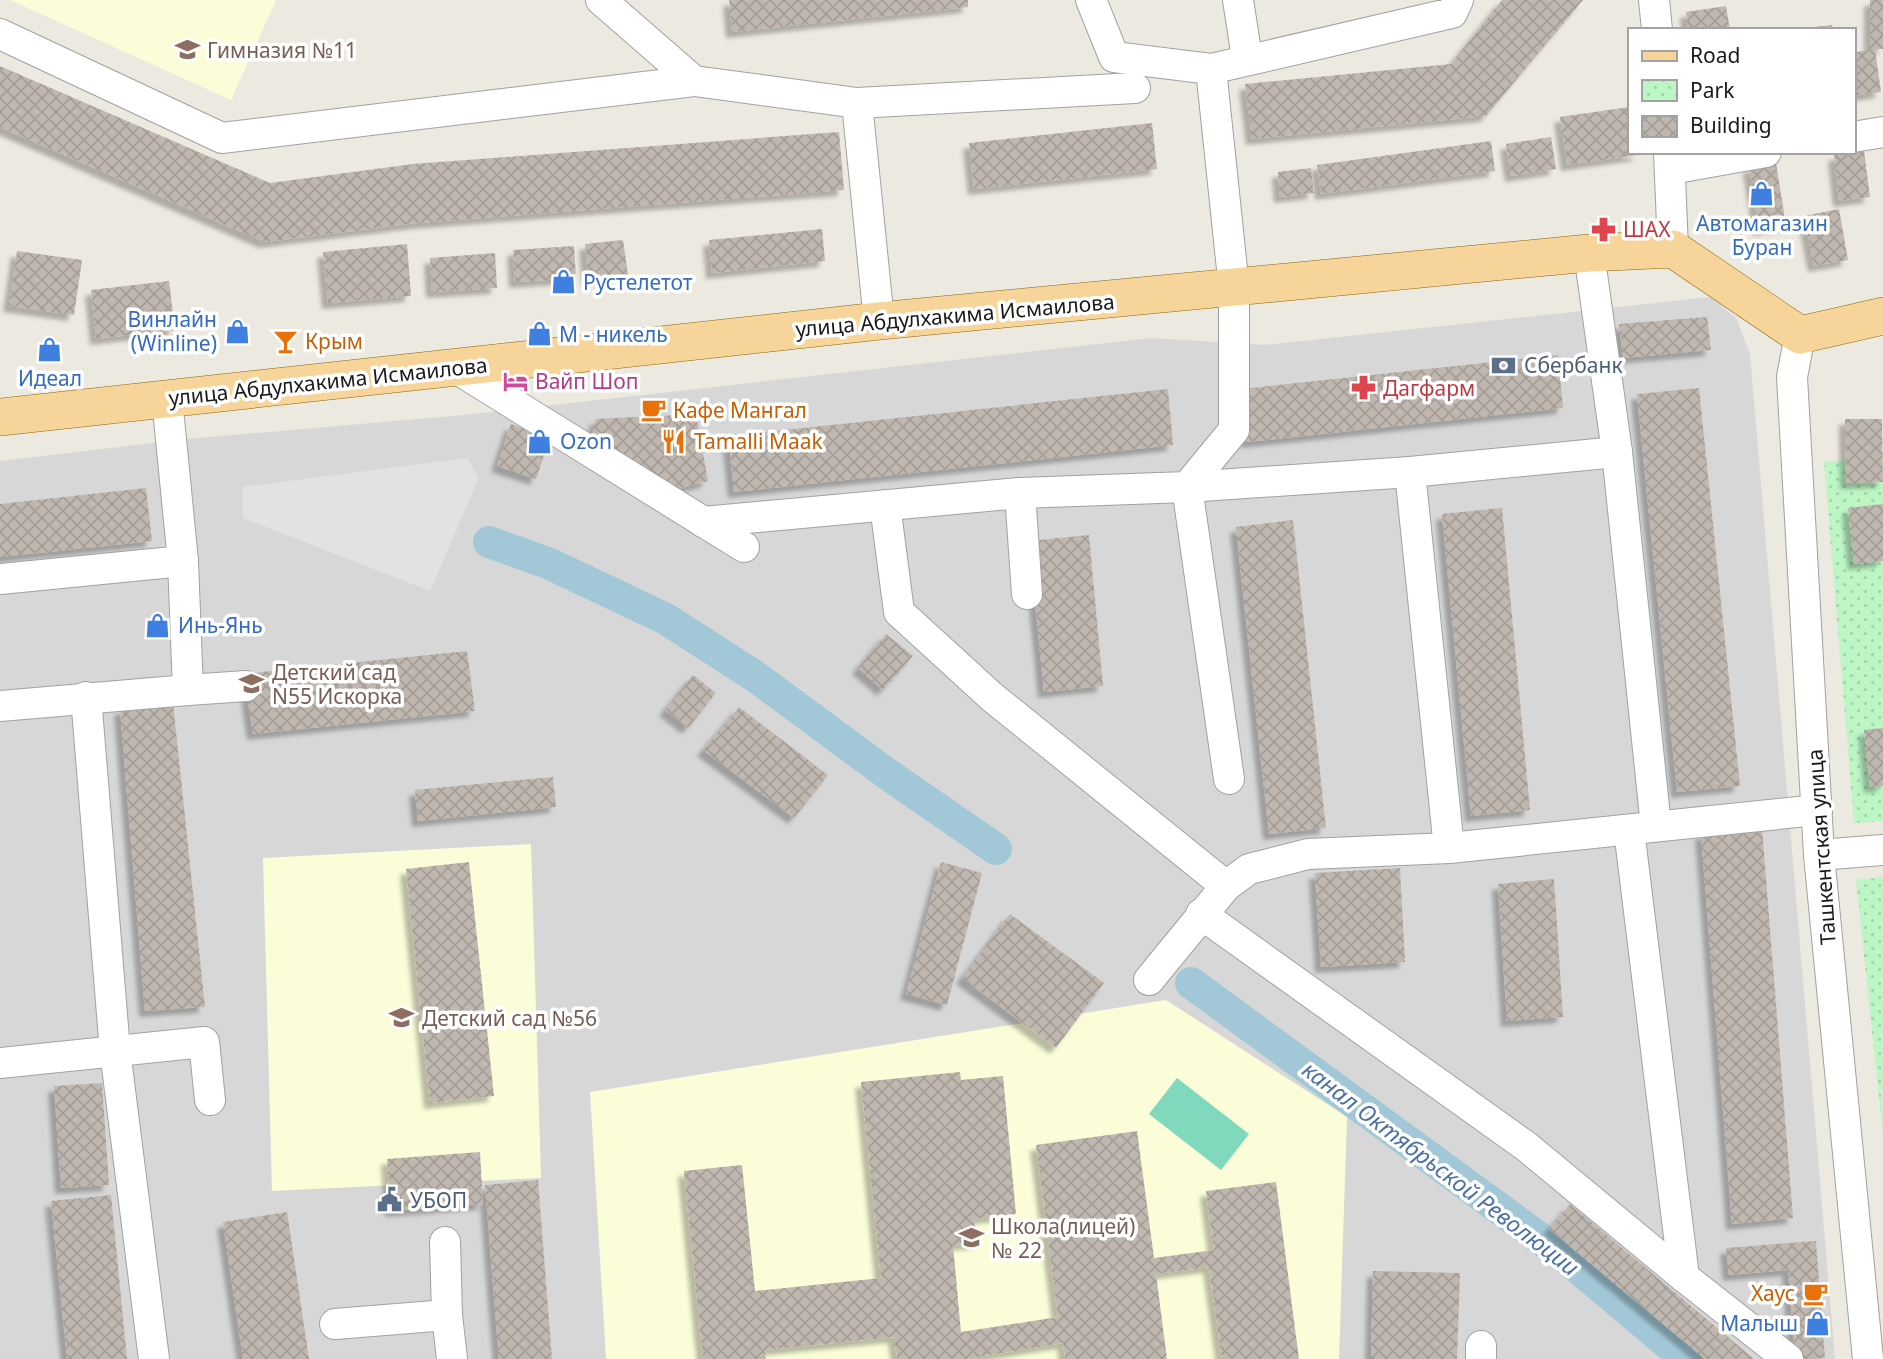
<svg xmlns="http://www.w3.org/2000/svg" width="1883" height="1359" font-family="'Noto Sans',sans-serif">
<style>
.residential{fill:#d8d7d7}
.education{fill:#fafdd8}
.park{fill:url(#park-dots)}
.pitch{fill:#80d9bd}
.parking{fill:#e2e2e2}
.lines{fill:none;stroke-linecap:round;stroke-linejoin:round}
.canal{stroke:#a2c8d8;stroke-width:32}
.building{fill:url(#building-cross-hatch);filter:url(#shadow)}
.minor-casing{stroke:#a1a1a1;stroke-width:32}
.major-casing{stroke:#8a6806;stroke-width:38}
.minor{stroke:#fff;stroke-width:30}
.major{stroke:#f7d59a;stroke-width:37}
.labels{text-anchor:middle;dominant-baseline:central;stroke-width:7;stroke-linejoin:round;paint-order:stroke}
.education-label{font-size:21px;fill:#785e54;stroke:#fff;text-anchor:start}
.shop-label{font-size:21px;fill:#366cbe;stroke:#fff;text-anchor:start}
.health-label{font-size:21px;fill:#be3a42;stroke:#fff;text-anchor:start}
.street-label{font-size:21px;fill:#1a1a1a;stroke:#fff}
.food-label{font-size:21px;fill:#c56008;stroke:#fff;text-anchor:start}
.service-label{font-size:21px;fill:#4e5e75;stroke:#fff;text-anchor:start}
.hotel-label{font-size:21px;fill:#b23c85;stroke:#fff;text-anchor:start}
.water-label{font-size:23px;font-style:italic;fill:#4c72a4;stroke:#fff}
</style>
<defs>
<pattern id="park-dots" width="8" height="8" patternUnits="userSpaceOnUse" patternTransform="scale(1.75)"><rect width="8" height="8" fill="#bdf6c5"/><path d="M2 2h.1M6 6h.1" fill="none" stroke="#a2d2a9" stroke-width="1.8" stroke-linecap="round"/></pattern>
<pattern id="building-cross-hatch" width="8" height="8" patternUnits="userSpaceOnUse" patternTransform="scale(1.75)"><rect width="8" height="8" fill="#c0b8b0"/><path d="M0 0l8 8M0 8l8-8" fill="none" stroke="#a49e97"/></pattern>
<filter id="shadow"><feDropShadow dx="-6" dy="6" stdDeviation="2" flood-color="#0004"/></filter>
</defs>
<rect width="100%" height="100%" fill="#ece9e0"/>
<path class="residential" d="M1711,297L1736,318L1750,354L1835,1359H0V461L187,439L464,415L1151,338L1265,345Z"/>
<g class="education">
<path d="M10,0H276L231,100Z"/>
<path d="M531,844L541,1178L272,1191L263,858Z"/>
<path d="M1166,1000L1347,1117L1339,1359H606L590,1092Z"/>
</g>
<g class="park">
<path d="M1883,457V821L1854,823L1824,462Z"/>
<path d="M1883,877V1134L1856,880Z"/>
</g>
<path class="pitch" d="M1177,1078L1249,1134L1221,1170L1149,1114Z"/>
<path class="parking" d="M467,458L479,478L430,591L243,518V487Z"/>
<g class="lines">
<g class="canal">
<path d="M489,542L550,564L666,619L756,677L886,773L996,849"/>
<path d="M1191,983L1564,1256L1686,1359"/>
</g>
</g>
<g class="building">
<path d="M729,0H968V7L732,32Z"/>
<path d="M1502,0H1583L1486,116L1252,139L1245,84L1451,64Z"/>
<path d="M1870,0H1883V49H1875L1881,92L1853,96V53L1870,49Z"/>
<path d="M1726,6L1730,30H1688L1686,12Z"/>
<path d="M1832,25L1833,30H1806V28Z"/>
<path d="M0,66L270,183L413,164L839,132L844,190L417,223L265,242L0,127Z"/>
<path d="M1629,107V152H1638V155L1567,165L1560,117Z"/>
<path d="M1152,123L1157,169L974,189L969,143Z"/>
<path d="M1551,137L1556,169L1511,176L1506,144Z"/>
<path d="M1491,141L1495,171L1321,194L1317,165Z"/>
<path d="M1864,151L1870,197L1839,201L1834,155Z"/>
<path d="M1776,163L1786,225L1759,230L1749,167Z"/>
<path d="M1311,168L1314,193L1280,197L1278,172Z"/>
<path d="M1839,209L1848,260L1814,266L1804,216Z"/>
<path d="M822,229L825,261L712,273L709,240Z"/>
<path d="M623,240L628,275L588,280L585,244Z"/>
<path d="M407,244L411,296L328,303L323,252Z"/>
<path d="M574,246L576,278L515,282L513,250Z"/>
<path d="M17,251L82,260L74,315L9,306Z"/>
<path d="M495,253L497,288L432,292L430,258Z"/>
<path d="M169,281L175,330L96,339L91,290Z"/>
<path d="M1707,317L1711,350L1623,358L1619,324Z"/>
<path d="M1558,355L1563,408L1247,442L1242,389Z"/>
<path d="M1699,388L1740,786L1677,792L1637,394Z"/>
<path d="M1168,389L1173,445L734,492L728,436Z"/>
<path d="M696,414L708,481L674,490L592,435L596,419Z"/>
<path d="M1845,419H1882L1883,482L1846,483Z"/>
<path d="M511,424L550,438L536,479L497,466Z"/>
<path d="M146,488L152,541L0,557V504Z"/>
<path d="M1883,504V561L1854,564L1848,508Z"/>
<path d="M1502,508L1530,810L1471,816L1442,514Z"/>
<path d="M1293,520L1326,828L1269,834L1236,527Z"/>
<path d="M1089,535L1103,686L1044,692L1029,541Z"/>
<path d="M886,634L913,656L883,690L858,668Z"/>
<path d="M467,651L475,711L253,734L244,674Z"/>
<path d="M693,675L716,693L688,728L665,710Z"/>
<path d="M173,703L205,1007L145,1011L120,709Z"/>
<path d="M739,707L828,775L794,818L703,750Z"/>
<path d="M1883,728V786L1870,787L1864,730Z"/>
<path d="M553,777L556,807L418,821L415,790Z"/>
<path d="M1762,828L1793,1218L1732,1224L1701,833Z"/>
<path d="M469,862L494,1096L430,1103L406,869Z"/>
<path d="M941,862L982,873L947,1005L906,994Z"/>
<path d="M1400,868L1405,962L1321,967L1315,873Z"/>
<path d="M1554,879L1563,1017L1507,1021L1498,884Z"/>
<path d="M1010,914L1104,983L1056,1048L962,978Z"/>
<path d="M960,1072L961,1080L1003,1076L1016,1214L974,1219L977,1243L953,1245L961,1332L1058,1317L1036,1145L1137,1131L1154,1258L1214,1250L1206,1191L1276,1182L1299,1359H1222L1209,1267L1156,1274L1167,1359H1065L1063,1343L965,1359H897L894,1337L765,1350L766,1359H703L684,1171L742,1165L755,1291L881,1278L861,1082Z"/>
<path d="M102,1083L109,1185L61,1188L54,1086Z"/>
<path d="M480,1152L483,1204L391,1211L387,1159Z"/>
<path d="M538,1180L552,1359H499L485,1185Z"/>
<path d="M111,1195L127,1359H67L51,1201Z"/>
<path d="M1570,1204L1754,1359H1705L1549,1229Z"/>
<path d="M287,1212L309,1359H243L223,1222Z"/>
<path d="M1816,1241L1825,1358L1795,1359L1788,1270L1729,1275L1726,1248Z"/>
<path d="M1373,1271L1460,1273L1457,1359H1371Z"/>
</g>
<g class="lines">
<defs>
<g id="minor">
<path d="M601,0L694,81L857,103L879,321"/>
<path d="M1238,0L1247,58"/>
<path d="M1654,0L1657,30"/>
<path d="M0,34L222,138L694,81"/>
<path d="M1211,69L1452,13L1458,0"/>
<path d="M857,103L1135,88"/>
<path d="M1853,137L1883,132"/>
<path d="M1669,152L1673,249"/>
<path d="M1671,169L1766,152"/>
<path d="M1800,335L1792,377L1819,855L1868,1359"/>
<path d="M454,367L744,547"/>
<path d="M167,399L183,561L188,690L246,686"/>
<path d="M1617,452L1656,826"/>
<path d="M1020,493L1187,487L1234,430V288L1211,69L1114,57L1091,0"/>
<path d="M885,505L899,612L992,697L1226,886"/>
<path d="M703,522L1020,493L1027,594"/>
<path d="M0,579L183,561"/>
<path d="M86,697L115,1051L154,1359"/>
<path d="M0,706L188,690"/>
<path d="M1229,779L1187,487L1410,472"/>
<path d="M1629,830L1684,1277L1788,1359"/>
<path d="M1449,848L1410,472L1617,452L1589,253"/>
<path d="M1819,855L1883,850"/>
<path d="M1201,914L1527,1147L1684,1277"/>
<path d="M1149,980L1226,886L1249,869L1308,854L1449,848L1817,810"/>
<path d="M0,1063L204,1042L210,1100"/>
<path d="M445,1242L447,1315L452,1359"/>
<path d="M335,1324L447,1315"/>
<path d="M1481,1346V1359"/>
</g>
<path id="major" d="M0,417L879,321L1589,253L1673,249L1800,335L1883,316"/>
</defs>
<use href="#minor" class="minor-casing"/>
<use href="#major" class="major-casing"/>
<use href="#minor" class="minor"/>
<use href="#major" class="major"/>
</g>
<defs>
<symbol id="school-bare" viewBox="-9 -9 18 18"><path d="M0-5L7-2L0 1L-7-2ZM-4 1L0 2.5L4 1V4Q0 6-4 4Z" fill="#8d6e63" stroke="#fff" stroke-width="2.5" paint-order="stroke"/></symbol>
<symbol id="shop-bare" viewBox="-9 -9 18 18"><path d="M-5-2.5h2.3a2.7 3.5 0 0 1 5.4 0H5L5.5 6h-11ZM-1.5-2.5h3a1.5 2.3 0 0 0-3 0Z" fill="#3f7fe0" stroke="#fff" stroke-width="2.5" paint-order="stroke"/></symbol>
<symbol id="pharmacy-bare" viewBox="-9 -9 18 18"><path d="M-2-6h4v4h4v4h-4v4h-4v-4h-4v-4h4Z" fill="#e0444e" stroke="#fff" stroke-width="2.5" paint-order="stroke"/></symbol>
<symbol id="bar-bare" viewBox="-9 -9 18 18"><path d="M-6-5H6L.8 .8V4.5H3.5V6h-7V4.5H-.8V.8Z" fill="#e8710a" stroke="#fff" stroke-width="2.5" paint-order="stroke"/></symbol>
<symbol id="bank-bare" viewBox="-9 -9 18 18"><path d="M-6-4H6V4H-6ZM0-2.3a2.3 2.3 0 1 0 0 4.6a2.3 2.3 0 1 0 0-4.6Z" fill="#5c6f8a" stroke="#fff" stroke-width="2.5" paint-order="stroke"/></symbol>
<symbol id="hotel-bare" viewBox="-9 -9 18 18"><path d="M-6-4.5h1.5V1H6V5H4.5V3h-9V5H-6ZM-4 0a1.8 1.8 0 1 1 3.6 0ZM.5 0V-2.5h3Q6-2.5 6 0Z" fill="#d1479c" stroke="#fff" stroke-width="2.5" paint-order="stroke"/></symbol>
<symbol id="cafe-bare" viewBox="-9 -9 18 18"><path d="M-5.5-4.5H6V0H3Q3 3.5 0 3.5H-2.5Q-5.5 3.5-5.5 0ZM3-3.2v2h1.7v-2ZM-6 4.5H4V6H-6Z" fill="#e8710a" stroke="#fff" stroke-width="2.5" paint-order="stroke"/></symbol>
<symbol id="restaurant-bare" viewBox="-9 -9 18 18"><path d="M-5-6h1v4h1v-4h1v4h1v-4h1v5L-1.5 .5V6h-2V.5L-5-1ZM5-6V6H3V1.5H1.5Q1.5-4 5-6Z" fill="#e8710a" stroke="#fff" stroke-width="2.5" paint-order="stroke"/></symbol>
<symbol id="civic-bare" viewBox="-9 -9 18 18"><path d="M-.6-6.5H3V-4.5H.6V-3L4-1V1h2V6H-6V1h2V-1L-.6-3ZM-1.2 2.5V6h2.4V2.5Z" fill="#5c6f8a" stroke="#fff" stroke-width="2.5" paint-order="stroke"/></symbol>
</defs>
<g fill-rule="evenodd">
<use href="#school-bare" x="170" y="32" width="35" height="35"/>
<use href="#shop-bare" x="1744" y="176" width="35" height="35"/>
<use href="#pharmacy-bare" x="1586" y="212" width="35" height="35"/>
<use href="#shop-bare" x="546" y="264" width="35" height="35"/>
<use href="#shop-bare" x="220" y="314" width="35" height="35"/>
<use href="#shop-bare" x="522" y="316" width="35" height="35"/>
<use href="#bar-bare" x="268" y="324" width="35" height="35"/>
<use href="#shop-bare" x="32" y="332" width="35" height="35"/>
<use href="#bank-bare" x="1486" y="348" width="35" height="35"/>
<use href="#hotel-bare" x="498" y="364" width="35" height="35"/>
<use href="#pharmacy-bare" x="1346" y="370" width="35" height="35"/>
<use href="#cafe-bare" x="636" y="392" width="35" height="35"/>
<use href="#shop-bare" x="522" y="424" width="35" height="35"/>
<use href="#restaurant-bare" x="656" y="424" width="35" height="35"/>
<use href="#shop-bare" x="140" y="608" width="35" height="35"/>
<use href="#school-bare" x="234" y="666" width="35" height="35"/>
<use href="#school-bare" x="384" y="1000" width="35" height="35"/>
<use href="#civic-bare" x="372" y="1182" width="35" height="35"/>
<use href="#school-bare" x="954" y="1220" width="35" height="35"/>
<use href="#cafe-bare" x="1798" y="1276" width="35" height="35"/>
<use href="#shop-bare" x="1800" y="1306" width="35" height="35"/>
</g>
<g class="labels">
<g class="education-label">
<text x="207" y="50">Гимназия №11</text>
<text x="272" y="672">Детский сад<tspan x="272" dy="24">N55 Искорка</tspan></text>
<text x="422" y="1018">Детский сад №56</text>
<text x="991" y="1226">Школа(лицей)<tspan x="991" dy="24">№ 22</tspan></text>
</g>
<g class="shop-label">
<text x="1762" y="223" text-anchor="middle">Автомагазин<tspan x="1762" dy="24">Буран</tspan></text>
<text x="583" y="282">Рустелетот</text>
<text x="217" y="319" text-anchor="end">Винлайн<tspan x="217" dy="24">(Winline)</tspan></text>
<text x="559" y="334">М - никель</text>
<text x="50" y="378" text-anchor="middle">Идеал</text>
<text x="560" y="441">Ozon</text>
<text x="178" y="625">Инь-Янь</text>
<text x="1798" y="1323" text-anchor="end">Малыш</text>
</g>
<g class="health-label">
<text x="1623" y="229">ШАХ</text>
<text x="1383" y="388">Дагфарм</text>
</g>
<g class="street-label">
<text transform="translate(955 315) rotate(-5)">улица Абдулхакима Исмаилова</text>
<text transform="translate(328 381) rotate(-6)">улица Абдулхакима Исмаилова</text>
<text transform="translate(1821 847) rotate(-94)">Ташкентская улица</text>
</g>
<g class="food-label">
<text x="305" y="341">Крым</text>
<text x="673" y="410">Кафе Мангал</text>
<text x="694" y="441">Tamalli Maak</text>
<text x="1795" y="1293" text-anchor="end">Хаус</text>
</g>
<g class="service-label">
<text x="1524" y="365">Сбербанк</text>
<text x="410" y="1200">УБОП</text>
</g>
<g class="hotel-label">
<text x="535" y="381">Вайп Шоп</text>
</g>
<g class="water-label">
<text transform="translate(1441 1168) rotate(37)">канал Октябрьской Революции</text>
</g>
</g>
<rect x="1628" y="28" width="228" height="126" fill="#ffffff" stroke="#a3a3a3" stroke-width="2"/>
<rect x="1642" y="51" width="35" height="10" fill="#f7d59a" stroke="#a3a3a3" stroke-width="2"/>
<text x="1690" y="63" font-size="21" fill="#1a1a1a">Road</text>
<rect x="1642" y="80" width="35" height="21" fill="url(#park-dots)" stroke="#a3a3a3" stroke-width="2"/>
<text x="1690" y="98" font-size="21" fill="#1a1a1a">Park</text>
<rect x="1642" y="116" width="35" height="21" fill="url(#building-cross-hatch)" stroke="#a3a3a3" stroke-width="2"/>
<text x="1690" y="133" font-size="21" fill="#1a1a1a">Building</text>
</svg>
